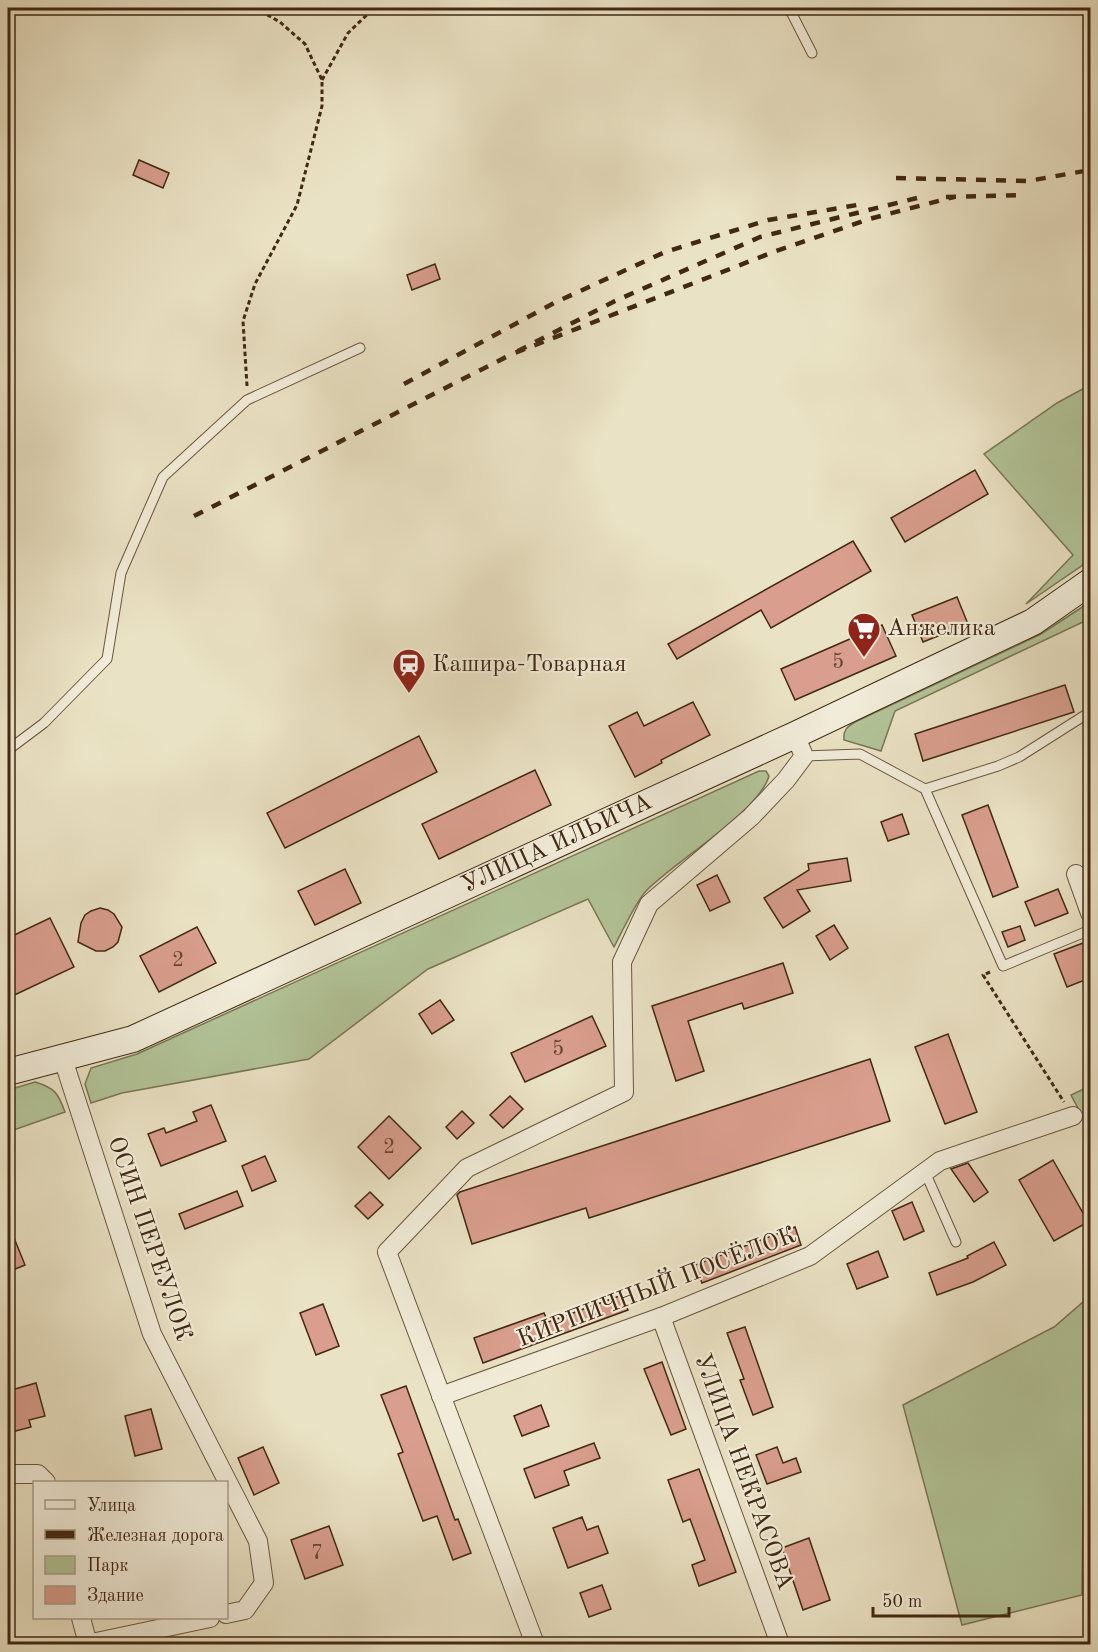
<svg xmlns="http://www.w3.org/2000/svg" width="1098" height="1652" font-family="'Old Standard TT',serif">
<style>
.green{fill:#b2c498;stroke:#7a7656;stroke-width:1.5}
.building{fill:#d99e8d;stroke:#412813;stroke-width:1.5}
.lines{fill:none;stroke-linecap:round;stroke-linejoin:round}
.lane-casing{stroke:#6b563f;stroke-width:11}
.street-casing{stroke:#6b563f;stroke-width:20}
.secondary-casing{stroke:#412813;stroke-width:28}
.path{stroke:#412813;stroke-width:3;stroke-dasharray:4.5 3;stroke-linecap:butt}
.lane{stroke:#f1ecd9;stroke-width:9}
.street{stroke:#f1ecd9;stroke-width:18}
.secondary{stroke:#f1ecd9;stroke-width:26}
.rail{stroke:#412813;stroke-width:4.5;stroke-dasharray:10 10;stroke-linecap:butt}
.labels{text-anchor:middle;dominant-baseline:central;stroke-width:4.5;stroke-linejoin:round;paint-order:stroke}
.number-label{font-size:21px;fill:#674632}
.poi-label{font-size:24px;fill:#412813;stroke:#f1ecd9;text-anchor:start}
.street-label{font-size:24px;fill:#412813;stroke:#f1ecd9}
</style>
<rect width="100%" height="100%" fill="#eae2c4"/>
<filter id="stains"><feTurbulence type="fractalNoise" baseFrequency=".00333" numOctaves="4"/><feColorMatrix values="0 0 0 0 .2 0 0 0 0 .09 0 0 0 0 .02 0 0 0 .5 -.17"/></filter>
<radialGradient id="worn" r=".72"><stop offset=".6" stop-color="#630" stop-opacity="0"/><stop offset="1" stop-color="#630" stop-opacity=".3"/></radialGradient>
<g class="green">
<path d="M1090,385V560L1026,604L1073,555L984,454L1057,403Z"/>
<path d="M1090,602V627L1087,620L895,711L881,751L844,740C843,730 847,727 855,722L1041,634Z"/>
<path d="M759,771H766L769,776C758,813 675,861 646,891C635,903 622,932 614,947L588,899L428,969L309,1059L122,1093L91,1103L85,1084L91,1068L137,1054Z"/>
<path d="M35,1082C55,1088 58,1093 65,1112L8,1132V1090Z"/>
<path d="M1090,1086V1131L1071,1095Z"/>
<path d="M1090,1296V1425L1083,1515L1082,1595L962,1625L903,1405L1054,1327Z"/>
</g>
<g class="building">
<path d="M139,160L169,173L163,188L133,175Z"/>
<path d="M435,264L440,279L412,290L407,275Z"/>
<path d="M975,470L988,494L905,542L891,518Z"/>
<path d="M853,541L871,571L771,628L761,610L677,659L668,644Z"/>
<path d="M957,597L968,624L923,642L912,615Z"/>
<path d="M882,625L896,656L795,700L781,669Z"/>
<path d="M1065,685L1074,712L923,761L915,734Z"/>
<path d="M693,702L710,735L661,760L662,763L635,777L609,726L637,712L644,726Z"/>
<path d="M419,736L437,772L285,848L267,813Z"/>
<path d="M535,770L551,805L439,859L422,824Z"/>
<path d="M988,805L1018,887L993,897L962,815Z"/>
<path d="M902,814L909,834L888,841L881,822Z"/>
<path d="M847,858L851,881L797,890L810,911L783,928L764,898L809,870L808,864Z"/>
<path d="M345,869L361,903L315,925L298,891Z"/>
<path d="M717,875L730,902L710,911L697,885Z"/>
<path d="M1058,889L1068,913L1035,926L1025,902Z"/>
<path d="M100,908L108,910L114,914L122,927L118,942L113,947L105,951H96L78,942L81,923L85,915L91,911Z"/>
<path d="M50,918L74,967L8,998V938Z"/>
<path d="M834,925L848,948L830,960L816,936Z"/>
<path d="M1020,926L1025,940L1008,947L1002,932Z"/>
<path d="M197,927L216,963L159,992L140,956Z"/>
<path d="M1083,943L1090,963V978L1067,987L1054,954Z"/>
<path d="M783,963L793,993L744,1009L742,1003L688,1021L704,1071L676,1081L652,1006Z"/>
<path d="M440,1000L454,1020L432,1034L419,1014Z"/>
<path d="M592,1016L606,1046L525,1082L511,1053Z"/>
<path d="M948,1034L977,1112L945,1124L915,1047Z"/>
<path d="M870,1059L890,1121L589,1218L586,1208L472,1244L457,1195L460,1192Z"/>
<path d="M510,1096L523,1109L503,1128L490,1115Z"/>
<path d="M211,1105L226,1141L161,1166L148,1134L164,1128L166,1133L197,1121L193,1112Z"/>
<path d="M462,1111L474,1123L457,1139L446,1127Z"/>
<path d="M389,1116L421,1148L389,1179L358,1147Z"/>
<path d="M265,1156L276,1181L252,1191L242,1166Z"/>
<path d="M1053,1160L1088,1222L1054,1241L1019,1180Z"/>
<path d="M968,1163L988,1192L974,1202L951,1169Z"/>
<path d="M237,1191L243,1206L185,1229L179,1214Z"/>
<path d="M370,1192L383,1205L368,1219L355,1206Z"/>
<path d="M912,1202L924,1231L904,1240L892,1211Z"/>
<path d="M8,1223L25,1265L8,1272Z"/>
<path d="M795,1227L801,1245L702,1283L695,1265Z"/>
<path d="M994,1242L1006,1265L973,1282L937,1295L929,1273L968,1258L967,1256Z"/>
<path d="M878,1251L888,1277L857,1289L847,1264Z"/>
<path d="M622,1295L628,1310L483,1363L474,1338L544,1313L548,1322Z"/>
<path d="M323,1304L339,1346L316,1355L300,1313Z"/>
<path d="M745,1327L773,1407L753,1415L740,1380L744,1379L727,1333Z"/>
<path d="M662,1362L686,1429L671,1435L644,1369Z"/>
<path d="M36,1383L45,1416L29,1420L31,1427L8,1433V1391Z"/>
<path d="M406,1386L455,1520L458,1519L471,1553L453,1560L437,1516L423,1521L398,1454L403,1452L381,1395Z"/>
<path d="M541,1405L549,1426L522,1436L514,1416Z"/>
<path d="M151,1409L162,1449L135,1456L125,1416Z"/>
<path d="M594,1443L600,1458L564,1471L569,1485L535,1498L524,1469Z"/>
<path d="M263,1447L279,1483L254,1495L238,1458Z"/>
<path d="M777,1447L783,1463L796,1458L801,1472L767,1484L756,1455Z"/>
<path d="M699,1469L736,1572L699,1586L692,1565L705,1560L690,1519L683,1522L668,1480Z"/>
<path d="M582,1517L587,1530L598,1526L608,1553L568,1568L553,1528Z"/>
<path d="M329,1526L343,1565L305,1579L291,1540Z"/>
<path d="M809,1538L830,1600L803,1610L782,1548Z"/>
<path d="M602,1585L611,1609L589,1617L580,1593Z"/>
</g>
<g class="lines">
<defs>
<g id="lane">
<path d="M789,8L812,53"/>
<path d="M8,750L44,723L107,659L121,573L163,477L247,400L360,348"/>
<path d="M804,756L860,754L925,789L1003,966L1090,930"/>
<path d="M925,789L998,766L1019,757L1090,712"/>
<path d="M925,1172L956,1242"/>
</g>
<g id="street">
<path d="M1076,874L1090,913"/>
<path d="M62,1056L152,1334L258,1541L264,1583L245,1610L226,1614"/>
<path d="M661,1317L780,1644"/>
<path d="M441,1396L661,1317L810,1256L940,1161L1073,1116"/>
<path d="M8,1474H38L46,1482"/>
<path d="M81,1618L88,1644"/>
<path d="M87,1644L210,1618"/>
<path d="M535,1644L387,1252L467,1168L624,1092L622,962L649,904L751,817L786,780L804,756L795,735"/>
</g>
<g id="secondary">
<path id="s1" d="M8,1072L133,1039L795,735L1033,622L1090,582"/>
</g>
</defs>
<use href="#lane" class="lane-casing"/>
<use href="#street" class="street-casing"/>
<use href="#secondary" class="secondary-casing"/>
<g class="path">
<path d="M322,80L348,33L374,8"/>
<path d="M247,386L243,321L255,284L297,205L322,106V80L305,44L280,22L255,8"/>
<path d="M990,972L983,975L1064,1102"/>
</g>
<use href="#lane" class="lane"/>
<use href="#street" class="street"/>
<use href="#secondary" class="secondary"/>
<g class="rail">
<path d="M896,178L1028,181L1090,170"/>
<path d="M946,197L1024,195"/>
<path d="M917,198L760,237L615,301L512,354L776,251L869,219L954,197"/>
<path d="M404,384L554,303L665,252L768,220L863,204"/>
<path d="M194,516L512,354"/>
</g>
</g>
<defs>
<symbol id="supermarket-pin" viewBox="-11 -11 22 30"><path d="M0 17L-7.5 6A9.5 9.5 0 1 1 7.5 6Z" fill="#8f2418" stroke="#f1ecd9"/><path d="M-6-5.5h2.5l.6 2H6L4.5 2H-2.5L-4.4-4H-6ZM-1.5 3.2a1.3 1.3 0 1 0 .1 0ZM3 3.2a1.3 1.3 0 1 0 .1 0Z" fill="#fff"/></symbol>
<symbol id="station-pin" viewBox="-11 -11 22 30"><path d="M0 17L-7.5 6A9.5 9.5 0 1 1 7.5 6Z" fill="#8f2418" stroke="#f1ecd9"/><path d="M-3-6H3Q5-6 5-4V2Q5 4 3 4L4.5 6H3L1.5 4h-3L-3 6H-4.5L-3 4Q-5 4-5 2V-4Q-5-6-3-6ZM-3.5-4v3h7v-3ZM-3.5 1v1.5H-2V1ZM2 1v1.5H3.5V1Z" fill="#fff"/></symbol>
</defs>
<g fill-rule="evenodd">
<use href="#supermarket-pin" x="845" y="610" width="38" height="52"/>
<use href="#station-pin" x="390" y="646" width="38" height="52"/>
</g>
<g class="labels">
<g class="number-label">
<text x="838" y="662">5</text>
<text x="178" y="960">2</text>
<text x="558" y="1049">5</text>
<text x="389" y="1147">2</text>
<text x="317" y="1553">7</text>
</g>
<g class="poi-label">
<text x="887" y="629">Анжелика</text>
<text x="432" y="665">Кашира-Товарная</text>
</g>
<g class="street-label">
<text stroke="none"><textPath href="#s1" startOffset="596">УЛИЦА ИЛЬИЧА</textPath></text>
<text transform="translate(149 1239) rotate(71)">ОСИН ПЕРЕУЛОК</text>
<text transform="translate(657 1288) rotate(-21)">КИРПИЧНЫЙ ПОСЁЛОК</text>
<text transform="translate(743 1472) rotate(70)">УЛИЦА НЕКРАСОВА</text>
</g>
</g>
<rect width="1098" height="1652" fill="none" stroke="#eae2c4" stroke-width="30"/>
<rect x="9" y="9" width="1080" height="1634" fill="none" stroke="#412813" stroke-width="3"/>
<rect x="15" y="15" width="1068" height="1622" fill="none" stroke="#412813" stroke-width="1.5"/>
<rect x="33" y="1481" width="195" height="138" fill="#f1ecd9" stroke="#ab9e8a" stroke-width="1.5"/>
<rect x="45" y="1500" width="30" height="9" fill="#f1ecd9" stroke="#ab9e8a" stroke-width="1.5"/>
<text x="87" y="1511" font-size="18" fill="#412813">Улица</text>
<rect x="45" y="1530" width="30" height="9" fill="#412813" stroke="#ab9e8a" stroke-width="1.5"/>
<text x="87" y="1541" font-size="18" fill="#412813">Железная дорога</text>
<rect x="45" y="1556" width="30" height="18" fill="#b2c498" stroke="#ab9e8a" stroke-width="1.5"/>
<text x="87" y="1571" font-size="18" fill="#412813">Парк</text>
<rect x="45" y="1586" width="30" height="18" fill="#d99e8d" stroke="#ab9e8a" stroke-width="1.5"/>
<text x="87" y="1601" font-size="18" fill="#412813">Здание</text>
<path d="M873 1607v9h136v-9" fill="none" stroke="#412813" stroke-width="3"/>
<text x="882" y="1607" font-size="18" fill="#412813" stroke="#f1ecd9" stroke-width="4.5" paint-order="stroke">50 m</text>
<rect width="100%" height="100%" filter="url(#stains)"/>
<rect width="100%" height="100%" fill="url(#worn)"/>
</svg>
